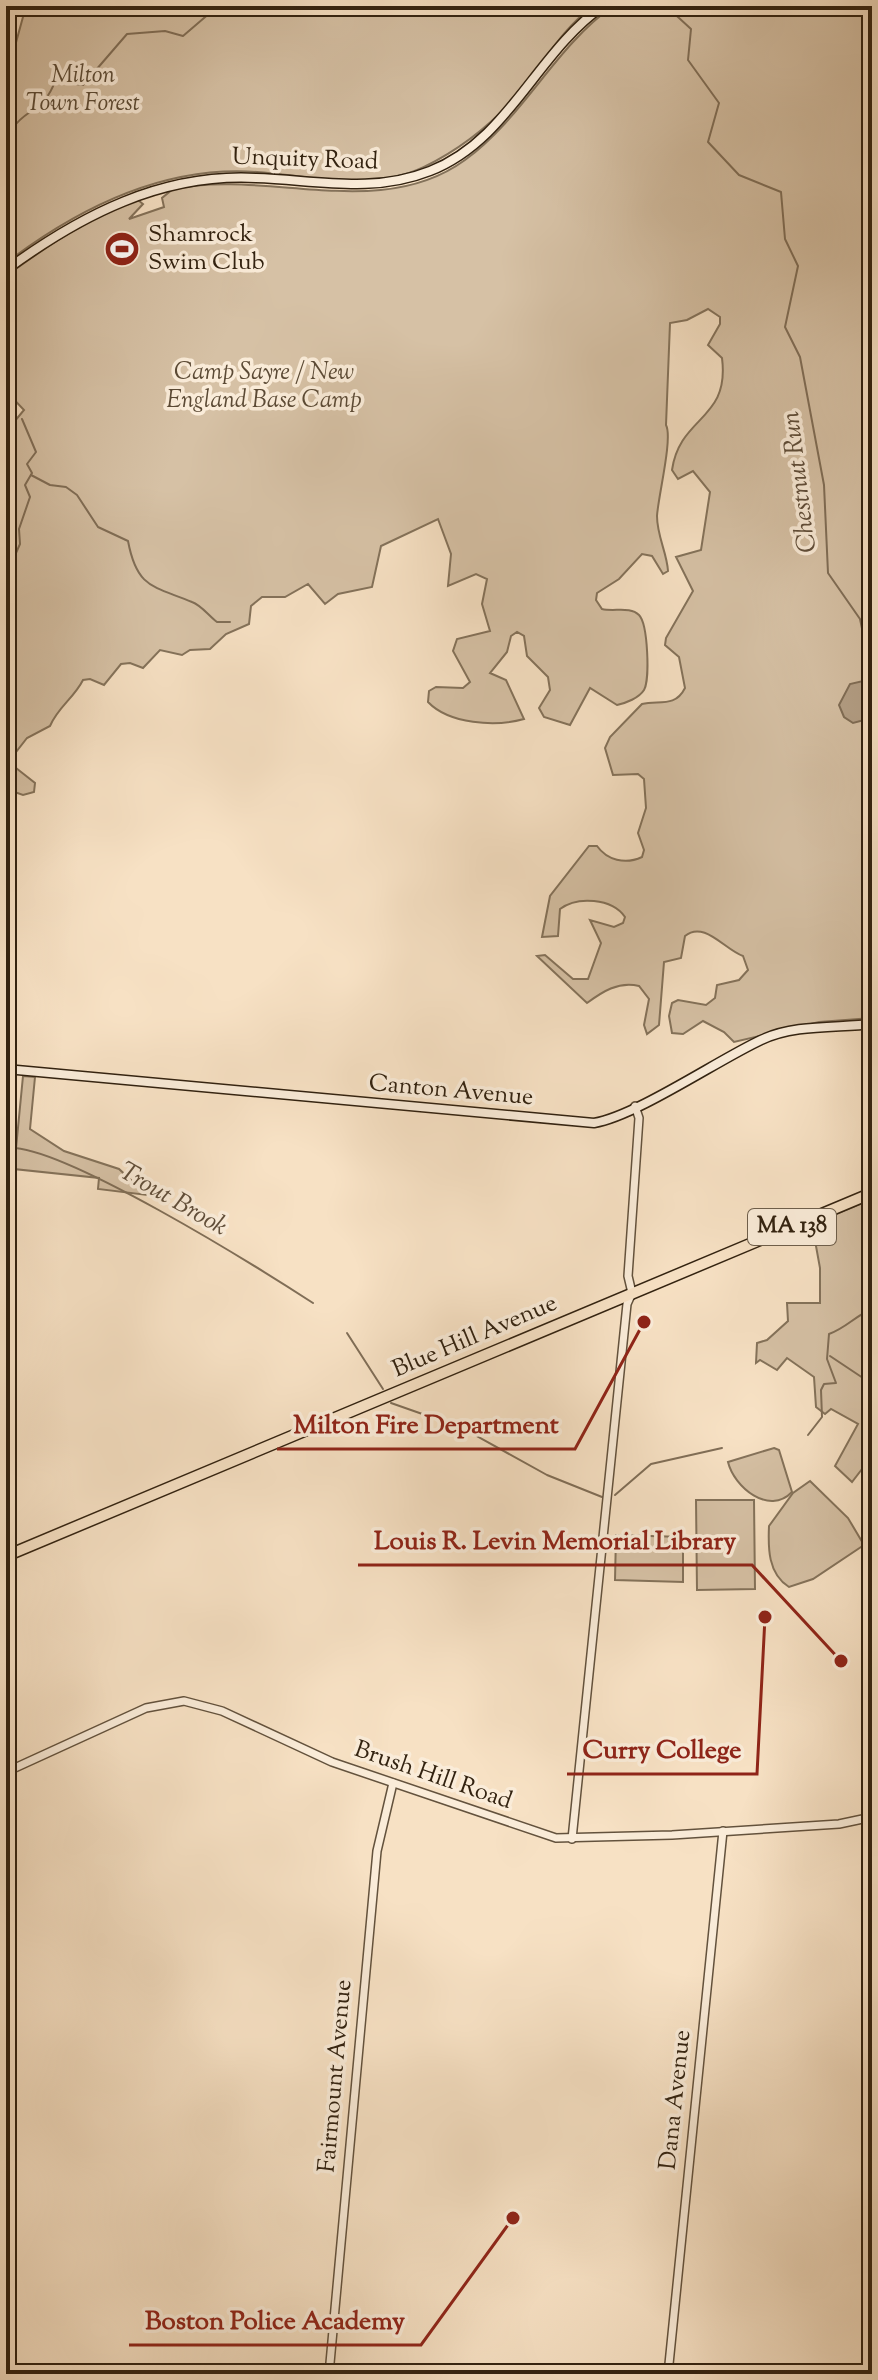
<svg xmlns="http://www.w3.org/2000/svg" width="878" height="2380" font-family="'Sorts Mill Goudy',serif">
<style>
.green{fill:#d6c1a5;stroke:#84725a;stroke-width:2}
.water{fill:#b4a087;stroke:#806e57;stroke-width:2}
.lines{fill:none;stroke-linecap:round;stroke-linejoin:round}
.stream{stroke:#806e57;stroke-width:2}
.tertiary-casing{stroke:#63523d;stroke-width:10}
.secondary-casing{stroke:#322210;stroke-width:11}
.trunk-casing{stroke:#322210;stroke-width:13}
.tertiary{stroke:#faecd9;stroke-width:7}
.secondary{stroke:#faecd9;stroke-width:8}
.trunk{stroke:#f7e1c4;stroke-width:10}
.labels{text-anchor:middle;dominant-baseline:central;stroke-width:7;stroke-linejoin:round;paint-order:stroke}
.shield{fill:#faecd9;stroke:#6e5f4c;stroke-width:2}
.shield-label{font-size:22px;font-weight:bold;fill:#322210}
.park-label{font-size:24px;font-style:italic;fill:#5b4a35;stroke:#faecd9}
.street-label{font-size:24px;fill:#322210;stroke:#faecd9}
.poi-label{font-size:24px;fill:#322210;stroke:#faecd9;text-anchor:start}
.water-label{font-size:26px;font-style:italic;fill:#604e3a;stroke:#faecd9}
.leader{fill:none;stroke:#8f2418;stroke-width:3}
.callout-dot{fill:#8f2418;stroke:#faecd9;stroke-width:3}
.callout-label{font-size:26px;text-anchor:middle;font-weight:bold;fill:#8f2418;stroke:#faecd9;stroke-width:7;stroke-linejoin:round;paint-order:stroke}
</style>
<rect width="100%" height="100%" fill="#f7e1c4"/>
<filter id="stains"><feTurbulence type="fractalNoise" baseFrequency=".0025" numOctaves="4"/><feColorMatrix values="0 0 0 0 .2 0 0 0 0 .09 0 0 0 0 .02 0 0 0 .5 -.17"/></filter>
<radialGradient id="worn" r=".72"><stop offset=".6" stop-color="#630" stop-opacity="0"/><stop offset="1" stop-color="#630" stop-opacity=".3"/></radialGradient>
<g class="green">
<path d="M26,6H593C558,32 540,70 511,102C485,130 459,150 424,167C372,192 312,176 257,172C165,165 78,208 6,263V79Z"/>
<path d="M613,6H872V1018L819,1022L734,1042L724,1032L703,1021L683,1034L672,1033L669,1016L672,1003L678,1000L706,1005L715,998L717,985L739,980L748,970L743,956C725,950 704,920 685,936L681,958L664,962L659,1025L647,1034L644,1025L649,999L639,986C618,981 602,992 587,1003L537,956L545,955L573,979H588L601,943L590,920L614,927L623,923L625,917C612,898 577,896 560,909L558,936L542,937L550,896L589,846H597C607,860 625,865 642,857L644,850L638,833L646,808L644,779L638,774L613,775L605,748L610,737L642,704C659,700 675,708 685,688L679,657L665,645L666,638L693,591L676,557L701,550L710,492L693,471L678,479L672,470C680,415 730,421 722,358L708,345L720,324V317L708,309L687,320L670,323L666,425C673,438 658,497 657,516C657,536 667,553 668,571L663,574L652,556L642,554L619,579L597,593L596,600L602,609C614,612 630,606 639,615C648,624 650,680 644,690C639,698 626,703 617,705L590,688L570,725L544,717L539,708L550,690L548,677L527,656L524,636L517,632L511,636L507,652L490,673L506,680L524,719C495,727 449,724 428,702L429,691L436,687L463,688L470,682L453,651L457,639L490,631L482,604L487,579L476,574L448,586L451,554L438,519L381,546L372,587L338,594L325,604L308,584L285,597H262L251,606L249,624L226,634L210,649L190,650L182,655L160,650L143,668L130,663L121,664L104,685L90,679L83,680C74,698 58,707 50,726L27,738L13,756L16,768L35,783L34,792L23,795L6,789V424L14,422L24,410L6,391V276C46,247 90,216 138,200L143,204L129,219L164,207L162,198L173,189C268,169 380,222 465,160C524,117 554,48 613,6Z"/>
<path d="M23,1076L35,1077L30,1129L64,1151L119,1169L147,1195L98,1189L99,1178L14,1169Z"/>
<path d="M872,1199V1340H868L866,1365L872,1366V1456L852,1482L835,1466L858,1424L831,1409L825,1414L816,1407L814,1377L787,1358L777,1370L760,1360L756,1363L757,1343L767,1340L788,1321L787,1303H820V1268L812,1224Z"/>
<path d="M774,1448L779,1450L792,1492C769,1516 734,1487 728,1462Z"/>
<path d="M810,1481L848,1518L864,1545L813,1579L789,1587C768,1574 768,1548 769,1526L793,1493Z"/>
<path d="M696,1500H754L755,1589L697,1590Z"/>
<path d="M616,1535L683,1537V1582L615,1580Z"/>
</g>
<path class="water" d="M863,681L872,684V718L853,723L844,717L839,705L850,684Z"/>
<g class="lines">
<g class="stream">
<path d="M666,6L691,29L688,60L719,103L708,142L739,175L781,192L785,239L798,266L785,327L800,357L824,485L828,573L860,619L872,676"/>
<path d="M6,146C11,139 9,134 13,128C25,109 45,111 55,81L83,85L127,34L165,31L183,36L218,6"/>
<path d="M6,162V165"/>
<path d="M31,475L50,485L66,487L77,495L98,527L128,541C137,589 154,586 192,602C201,605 209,616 217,622H230"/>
<path d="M6,596L12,580L8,571L20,544L19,529L30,497L25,485L32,473L27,464L36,452L22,419"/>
<path d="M6,1148C57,1141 262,1270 313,1303"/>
<path d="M347,1333L383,1389"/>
<path d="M830,1356L872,1384"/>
<path d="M391,1403L448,1423"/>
<path d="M455,1424L547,1475L602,1497"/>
<path d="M808,1435L822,1417L821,1390L824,1384L836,1383L827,1359L829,1334C846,1328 855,1316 872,1309"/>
<path d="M615,1495L651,1464L722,1448"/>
</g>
<defs>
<g id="tertiary">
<path d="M6,1772L146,1708L184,1701L222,1711L332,1762L556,1838L672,1835L839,1824L872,1817"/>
<path d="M572,1839L627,1304L632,1293L628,1276L639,1118L635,1106"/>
<path d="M329,2374L377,1851L393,1783"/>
<path d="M668,2374L723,1831"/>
</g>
<g id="secondary">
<path d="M6,270C81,215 162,173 256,178C316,180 372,194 430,171C509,140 536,53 603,6"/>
<path d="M6,1069L594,1123C636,1116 718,1060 761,1040C794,1024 837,1028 872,1024"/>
</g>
<path id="trunk" d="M6,1556L872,1193"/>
</defs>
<use href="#tertiary" class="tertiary-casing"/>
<use href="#secondary" class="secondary-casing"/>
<use href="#trunk" class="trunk-casing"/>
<use href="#tertiary" class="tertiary"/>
<use href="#secondary" class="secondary"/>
<use href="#trunk" class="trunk"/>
</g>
<defs>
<symbol id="stadium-disc" viewBox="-11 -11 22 22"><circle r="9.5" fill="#8f2418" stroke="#faecd9"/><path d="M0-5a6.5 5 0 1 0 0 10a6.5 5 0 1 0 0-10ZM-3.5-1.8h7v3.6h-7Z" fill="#fff"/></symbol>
</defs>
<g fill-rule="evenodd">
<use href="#stadium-disc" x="102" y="229" width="40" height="40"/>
</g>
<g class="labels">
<rect class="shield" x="748" y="1209" width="88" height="36" rx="6"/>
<g class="shield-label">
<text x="792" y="1227">MA 138</text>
</g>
<g class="park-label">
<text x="83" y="76">Milton<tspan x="83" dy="28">Town Forest</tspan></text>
<text x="264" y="373">Camp Sayre / New<tspan x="264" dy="28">England Base Camp</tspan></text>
</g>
<g class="street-label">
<text transform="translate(305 160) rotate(2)">Unquity Road</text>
<text transform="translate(451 1091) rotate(5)">Canton Avenue</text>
<text transform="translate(475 1337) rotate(-23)">Blue Hill Avenue</text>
<text transform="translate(433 1776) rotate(19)">Brush Hill Road</text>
<text transform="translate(336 2076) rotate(-85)">Fairmount Avenue</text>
<text transform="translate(676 2100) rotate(-84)">Dana Avenue</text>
</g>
<g class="poi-label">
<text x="148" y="235">Shamrock<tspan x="148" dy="28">Swim Club</tspan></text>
</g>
<g class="water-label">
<text transform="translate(800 482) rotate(-97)">Chestnut Run</text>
<text transform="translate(173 1200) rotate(30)">Trout Brook</text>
</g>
</g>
<path class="leader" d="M644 1322L575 1449H277M841 1661L752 1565H358M765 1617L757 1774H567M513 2218L421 2345H129"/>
<g class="callout-dot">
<circle cx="644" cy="1322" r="8"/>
<circle cx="841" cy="1661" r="8"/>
<circle cx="765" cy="1617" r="8"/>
<circle cx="513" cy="2218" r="8"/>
</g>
<g class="callout-label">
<text x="426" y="1433">Milton Fire Department</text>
<text x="555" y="1549">Louis R. Levin Memorial Library</text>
<text x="662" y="1758">Curry College</text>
<text x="275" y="2329">Boston Police Academy</text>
</g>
<rect width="878" height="2380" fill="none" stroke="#f7e1c4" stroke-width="32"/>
<rect x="8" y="8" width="862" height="2364" fill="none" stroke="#322210" stroke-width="4"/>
<rect x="16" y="16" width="846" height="2348" fill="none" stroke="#322210" stroke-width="2"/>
<rect width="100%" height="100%" filter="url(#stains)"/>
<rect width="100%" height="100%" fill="url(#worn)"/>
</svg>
